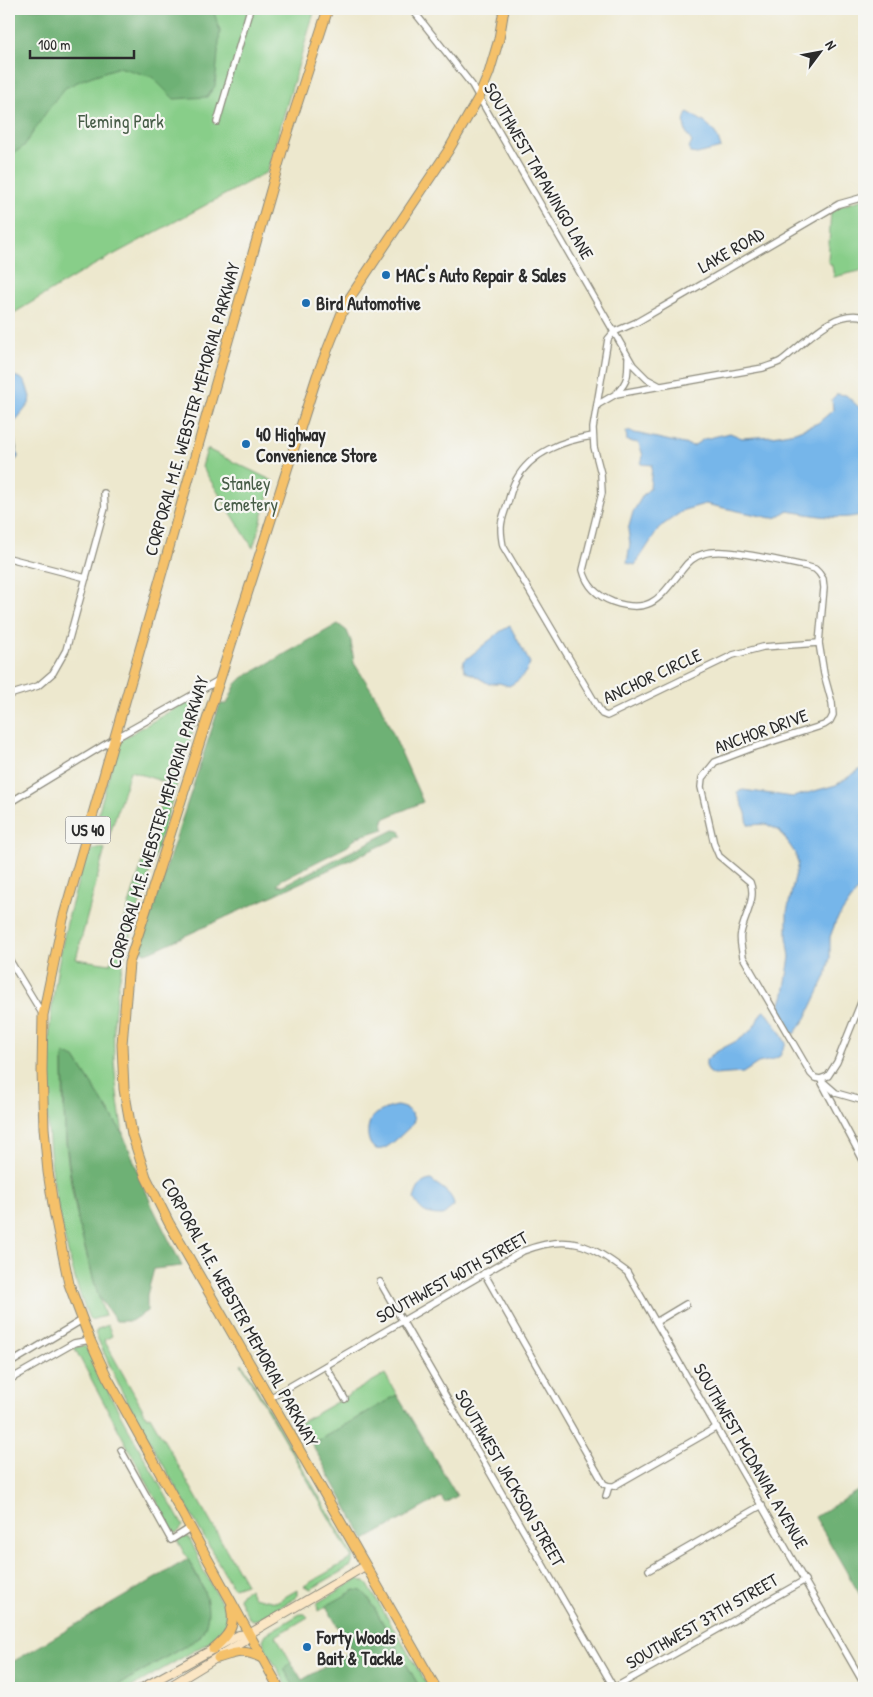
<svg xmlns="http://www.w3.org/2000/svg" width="873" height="1697" font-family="'Patrick Hand',sans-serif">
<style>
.green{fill:#88ce89;stroke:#5a7c5a}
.forest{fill:#6eb175;stroke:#4c6e50}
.water{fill:#76b6ea;stroke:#50708a}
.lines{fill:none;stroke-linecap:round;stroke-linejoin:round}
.minor-casing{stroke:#8c8a7c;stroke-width:8}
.secondary-casing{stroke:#8c8a7c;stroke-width:10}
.primary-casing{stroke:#8c8a7c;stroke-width:11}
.minor{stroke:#fff;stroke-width:5.5}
.secondary{stroke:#fbe6c4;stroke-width:8}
.primary{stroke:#f5c16b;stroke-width:9}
.poi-dot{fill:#1f6fb2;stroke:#f6f6f2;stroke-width:2}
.labels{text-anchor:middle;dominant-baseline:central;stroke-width:4.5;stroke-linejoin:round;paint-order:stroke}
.shield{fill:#f6f6f2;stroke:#686867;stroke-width:1}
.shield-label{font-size:16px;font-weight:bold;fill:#2b2b2b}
.park-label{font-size:18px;fill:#475c47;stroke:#f6f6f2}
.street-label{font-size:18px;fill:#2b2b2b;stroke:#f6f6f2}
.poi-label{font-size:18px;font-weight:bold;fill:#2b2b2b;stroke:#f6f6f2;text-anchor:start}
</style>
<rect width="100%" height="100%" fill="#f6f6f2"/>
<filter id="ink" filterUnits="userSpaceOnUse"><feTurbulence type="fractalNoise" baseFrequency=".02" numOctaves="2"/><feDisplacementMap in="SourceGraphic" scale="10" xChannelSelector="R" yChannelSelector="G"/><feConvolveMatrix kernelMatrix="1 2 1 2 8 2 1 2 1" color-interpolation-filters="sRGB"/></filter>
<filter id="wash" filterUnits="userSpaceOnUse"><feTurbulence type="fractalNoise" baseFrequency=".0096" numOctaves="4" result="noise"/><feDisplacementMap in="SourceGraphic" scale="20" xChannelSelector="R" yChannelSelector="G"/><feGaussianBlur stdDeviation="1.12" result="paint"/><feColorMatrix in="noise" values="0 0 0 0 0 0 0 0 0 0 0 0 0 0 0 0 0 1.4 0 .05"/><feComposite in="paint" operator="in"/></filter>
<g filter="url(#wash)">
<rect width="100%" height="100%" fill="#ede8ce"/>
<g class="green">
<path d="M9,9H315L267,172L87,269L9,316Z"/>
<path d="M864,199V270L834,277L832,266L828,261L831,209Z"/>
<path d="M207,449L273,481L253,548L202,467Z"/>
<path d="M200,694L203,698C185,758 167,817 148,877C134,923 117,971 114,1021C112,1059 117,1097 123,1134L75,1058L63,1057C63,1081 63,1106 65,1130C69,1193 85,1256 105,1316L90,1320C80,1299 74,1275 68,1252C36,1132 42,1007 76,889C80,875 85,841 105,849L76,959L110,964L168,783L130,771L109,837C98,834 96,830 97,818L117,746L124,738Z"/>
<path d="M108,1325L112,1336L104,1340L147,1417L150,1416L246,1584L234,1588L231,1585L121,1390L95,1333L98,1329Z"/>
<path d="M84,1346L87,1348C115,1409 150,1467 183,1526L178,1532L174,1533L74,1347Z"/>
<path d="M242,1363L354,1557L351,1566L311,1589L304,1586L352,1558L241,1364Z"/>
<path d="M385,1374L397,1395L312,1444L300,1423Z"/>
<path d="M183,1537H189L197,1554L201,1566L225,1609L226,1620L224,1628L219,1635L211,1641L130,1688H113L199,1638C222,1605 193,1570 177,1540Z"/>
<path d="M358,1579L365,1582L368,1585L429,1688H420L368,1597L355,1590L318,1611L317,1603Z"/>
<path d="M249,1589L253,1597L276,1602L297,1590V1595L296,1598L259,1619L252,1620L249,1618L239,1599L241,1594Z"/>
<path d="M300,1614H305L308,1617L276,1636L291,1662L284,1669L295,1688H288L266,1649L263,1640L266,1634Z"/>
</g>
<g class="forest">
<path d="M9,9H213L220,31L215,86L207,97L174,99L152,77L119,67L84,79L65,88L47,111L24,146L9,157Z"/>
<path d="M338,624L347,631L351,641L354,663L378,700L423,802L383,819L384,829L357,837L348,846L281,880L277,886L284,885L394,830L400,831L402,836L152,951L146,953L142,951L140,947L220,704H227L236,684L242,678Z"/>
<path d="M65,1054L75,1058L123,1134L152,1206L182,1266L154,1269L147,1295V1311L131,1321H116L98,1296L79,1225L69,1164L65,1130L63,1057Z"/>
<path d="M397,1395L457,1496L445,1503L441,1497L365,1540L312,1444Z"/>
<path d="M864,1487V1602L815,1517Z"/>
<path d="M188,1559C201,1585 219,1609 199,1638L113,1688H9V1664Z"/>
<path d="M355,1590L362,1591L368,1597L420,1688H295L284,1669L291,1662L302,1680L352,1651L326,1606Z"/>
</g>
<g class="water">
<path d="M688,112C706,124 715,125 721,148L697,154L690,153L689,148L692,142C685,133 681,121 688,112Z"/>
<path d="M9,374L22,379L26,384L30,397L29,404L13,424V431L18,457L16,460L9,462Z"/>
<path d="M837,394L846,395L864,412V514C839,522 812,514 786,511L778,517L771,518L705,504L684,510L660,527L635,565L627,563L630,544L628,530L633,512L643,495L650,488L652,465L641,464L643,456L639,443L627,441L626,431L693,446L704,439L730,433L742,438L773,436L795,432L818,423L833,410L832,399Z"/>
<path d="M510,626L530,663C526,674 520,680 509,686L499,683L489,684L472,674L468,673L464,670L463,665L464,661L501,631Z"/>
<path d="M864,767V881L836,921L830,937V957L826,976L806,1018L794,1034L790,1031L779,1010L784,994L790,957L787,937V912L798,863L795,853L780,831L766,824L748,825L746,813L737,792L743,790L793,797L836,785Z"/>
<path d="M765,1010L777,1027L786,1043L780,1056L772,1060L758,1063L743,1073L714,1075L709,1072L706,1066V1060C718,1047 740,1043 752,1029C758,1023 758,1014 765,1010Z"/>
<path d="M397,1106C406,1108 412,1110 414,1120L412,1125C404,1132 394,1143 385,1148C367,1156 364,1128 372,1118C378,1111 388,1108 397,1106Z"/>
<path d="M431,1180C440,1187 454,1194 454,1206L443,1215C427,1215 422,1213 414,1199C417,1189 420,1181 431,1180Z"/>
</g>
</g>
<g filter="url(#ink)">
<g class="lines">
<defs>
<g id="minor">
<path d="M412,9L472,85L633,365L647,379L660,386"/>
<path d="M217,122L250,9"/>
<path d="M864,197L839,204L675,300L637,322L614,332L608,339L593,428L594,447L601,474L602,493L583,570C587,586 597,596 613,602C652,615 660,597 682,570C687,563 695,556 703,554C724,546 781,562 805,566L815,569L819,573L823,579L824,588L819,643L824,674L832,703L833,715L830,721L824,725L752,748L715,762L702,778L701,787L714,844L719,856L750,882C757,898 744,917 741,933C739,941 742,949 743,957L811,1074L815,1078L820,1079L836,1093L864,1101"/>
<path d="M617,393C628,381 628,376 628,359"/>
<path d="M597,405L616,394L763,368C768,366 776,364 781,361C804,344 833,308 864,317"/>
<path d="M593,436C564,440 531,452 516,480C512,486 510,495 508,502C501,521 499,526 503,546L602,714L607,716L733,655L763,647L819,643"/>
<path d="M9,558L86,578"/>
<path d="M9,695L38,686L53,673L66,650L105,508L104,493"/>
<path d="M9,803L114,739L219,680"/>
<path d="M9,959L43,1015"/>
<path d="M820,1079L828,1076L837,1062L864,995"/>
<path d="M822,1083L864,1162"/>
<path d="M484,1273L604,1484L609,1486H614L717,1427"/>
<path d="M380,1282L614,1688"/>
<path d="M656,1322L686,1304"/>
<path d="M9,1364L82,1320"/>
<path d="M326,1366L345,1399"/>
<path d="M9,1380L74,1343L90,1340"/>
<path d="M270,1398L523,1251C569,1233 589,1244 627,1272L864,1684"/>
<path d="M121,1450L171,1540L190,1528"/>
<path d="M606,1496L609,1486"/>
<path d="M649,1570L762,1505"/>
<path d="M614,1688L805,1580"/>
</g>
<g id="secondary">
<path d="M142,1688L239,1635L249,1634L365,1566"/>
<path d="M167,1688L244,1641L249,1634"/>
</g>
<g id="primary">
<path d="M213,1649C228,1636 236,1628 231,1607"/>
<path d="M218,1658C237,1652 244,1649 262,1658"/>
<path d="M279,1688L107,1377L90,1340L69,1284L54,1211L48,1172L44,1128L42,1071L43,1015L63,919L285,141L328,9"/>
<path d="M436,1688L169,1223L146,1177L132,1134L124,1089L122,1044L129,963L317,376L345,305L448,151L479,97L489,73L499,39L504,9"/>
</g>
</defs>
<use href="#minor" class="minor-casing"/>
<use href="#secondary" class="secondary-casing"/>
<use href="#primary" class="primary-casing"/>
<use href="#minor" class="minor"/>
<use href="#secondary" class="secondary"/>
<use href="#primary" class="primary"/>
</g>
</g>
<g class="poi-dot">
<circle cx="386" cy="275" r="5"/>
<circle cx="306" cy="303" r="5"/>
<circle cx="246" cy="444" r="5"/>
<circle cx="307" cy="1647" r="5"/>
</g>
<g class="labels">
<rect class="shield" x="65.5" y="816.5" width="45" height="27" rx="4"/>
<g class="shield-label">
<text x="88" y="830">US 40</text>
</g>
<g class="park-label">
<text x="121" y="121">Fleming Park</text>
<text x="246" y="483">Stanley<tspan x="246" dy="21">Cemetery</tspan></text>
</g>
<g class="street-label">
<text transform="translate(539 171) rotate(60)">SOUTHWEST TAPAWINGO LANE</text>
<text transform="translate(731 250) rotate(-30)">LAKE ROAD</text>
<text transform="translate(192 409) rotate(-74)">CORPORAL M.E. WEBSTER MEMORIAL PARKWAY</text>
<text transform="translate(652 676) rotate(-25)">ANCHOR CIRCLE</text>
<text transform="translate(761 731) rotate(-20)">ANCHOR DRIVE</text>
<text transform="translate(158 822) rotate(-73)">CORPORAL M.E. WEBSTER MEMORIAL PARKWAY</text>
<text transform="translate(452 1277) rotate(-29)">SOUTHWEST 40TH STREET</text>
<text transform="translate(240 1312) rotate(61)">CORPORAL M.E. WEBSTER MEMORIAL PARKWAY</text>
<text transform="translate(751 1456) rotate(60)">SOUTHWEST MCDANIAL AVENUE</text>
<text transform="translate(510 1478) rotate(60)">SOUTHWEST JACKSON STREET</text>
<text transform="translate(702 1621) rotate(-30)">SOUTHWEST 37TH STREET</text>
</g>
<g class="poi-label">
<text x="396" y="275">MAC's Auto Repair &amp; Sales</text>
<text x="316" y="303">Bird Automotive</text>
<text x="256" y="434">40 Highway<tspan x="256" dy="21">Convenience Store</tspan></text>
<text x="317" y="1637">Forty Woods<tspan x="317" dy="21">Bait &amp; Tackle</tspan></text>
</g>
</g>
<rect width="873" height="1697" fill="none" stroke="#f6f6f2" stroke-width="30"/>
<g transform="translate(820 52) rotate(58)" stroke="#f6f6f2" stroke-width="4" paint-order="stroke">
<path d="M0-4L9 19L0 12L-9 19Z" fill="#2b2b2b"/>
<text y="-8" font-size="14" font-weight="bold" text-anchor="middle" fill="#2b2b2b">N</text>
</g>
<path d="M30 50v8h104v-8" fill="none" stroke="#2b2b2b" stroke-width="2.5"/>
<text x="38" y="50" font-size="15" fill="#2b2b2b" stroke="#f6f6f2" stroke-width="4" paint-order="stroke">100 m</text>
</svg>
